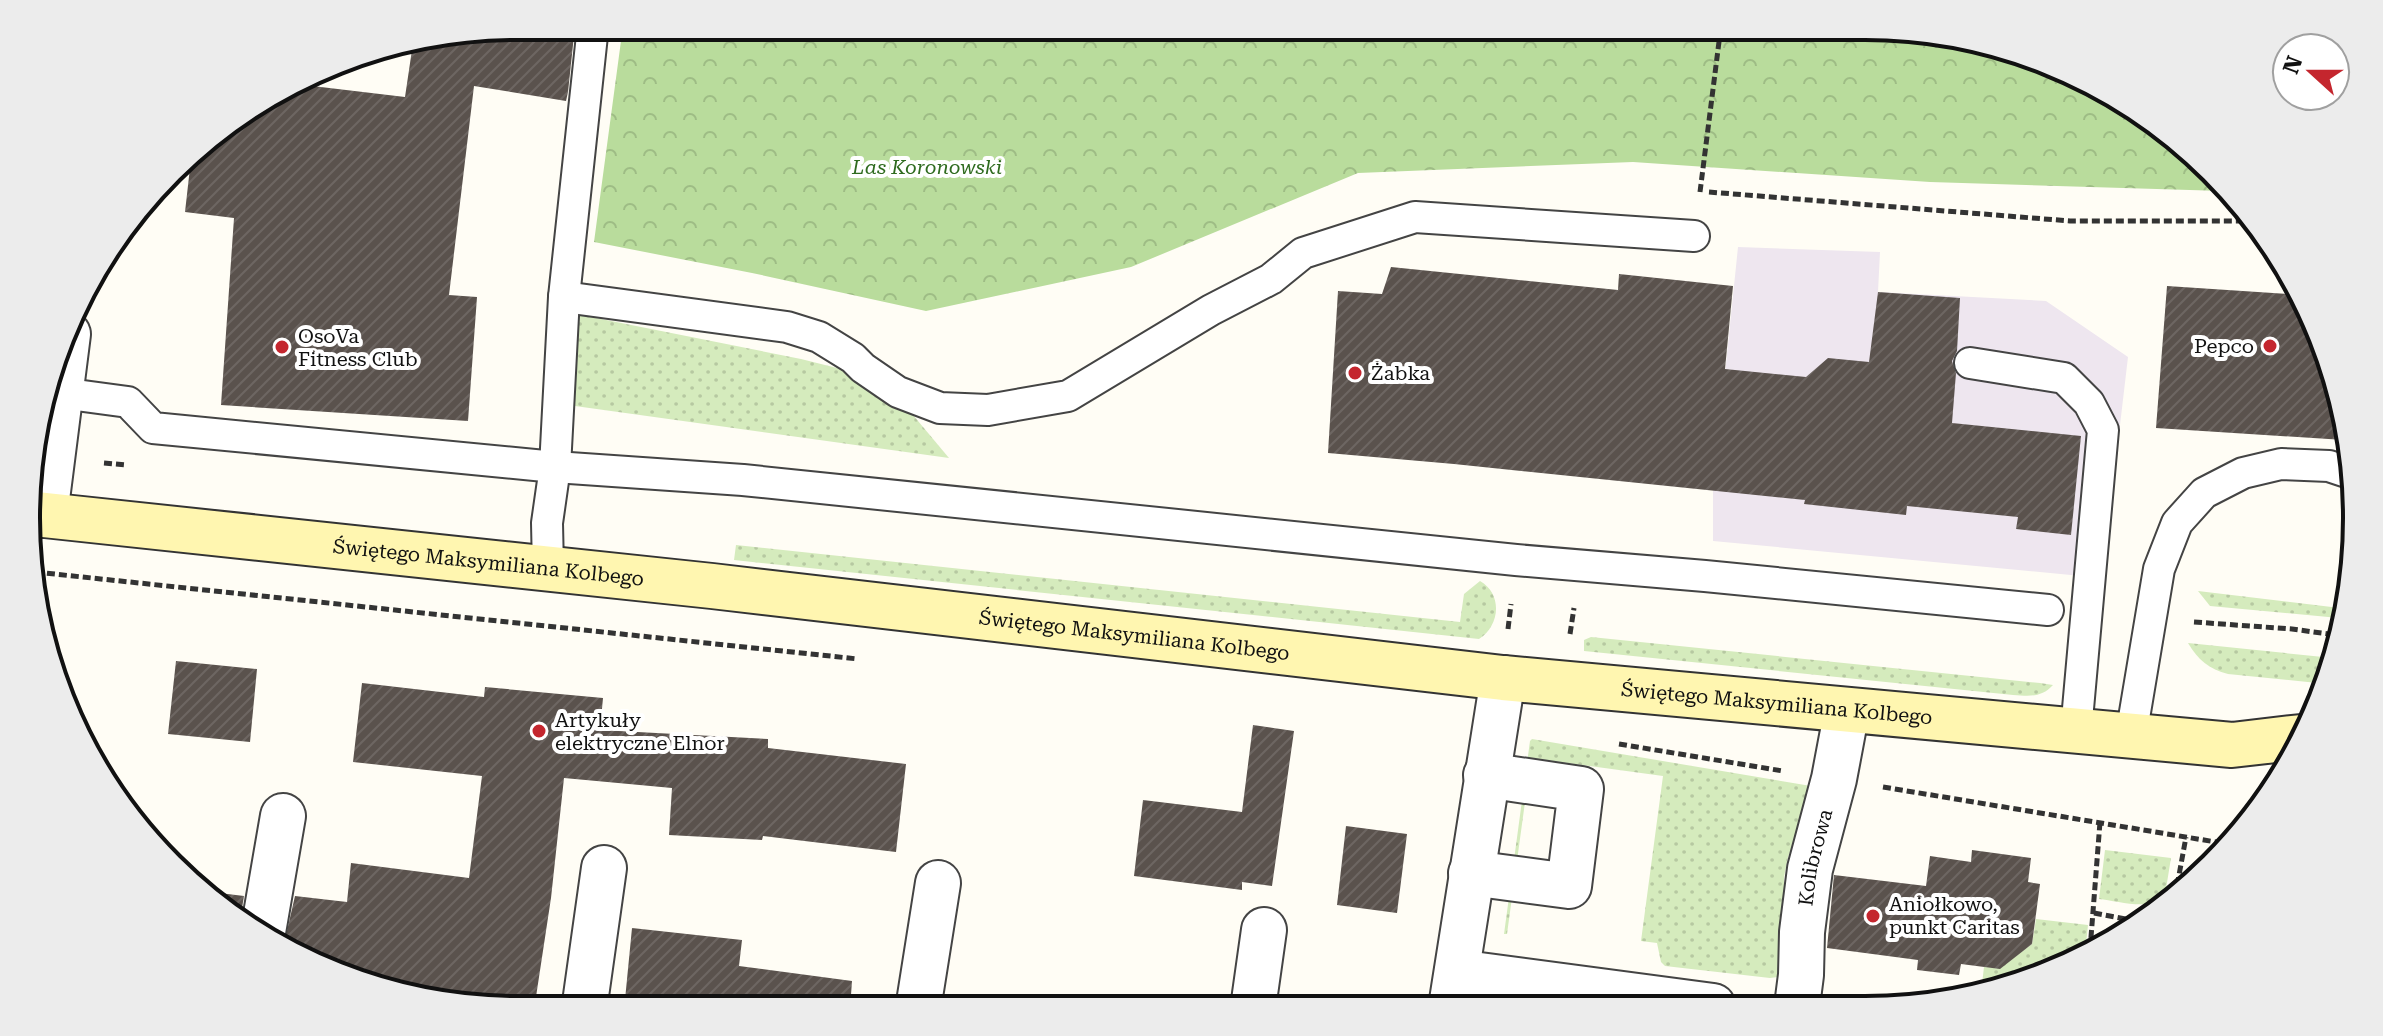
<svg xmlns="http://www.w3.org/2000/svg" width="2383" height="1036" font-family="'Roboto Serif',serif">
<style>
.industrial{fill:#eee6ef}
.grass{fill:url(#grass-dots)}
.forest{fill:url(#forest-crowns)}
.building{fill:url(#building-hatch)}
.lines{fill:none;stroke-linecap:round;stroke-linejoin:round}
.lane-casing{stroke:#444;stroke-width:34}
.street-casing{stroke:#444;stroke-width:48}
.secondary-casing{stroke:#333;stroke-width:48}
.path{stroke:#333;stroke-width:5;stroke-dasharray:8 4;stroke-linecap:butt}
.lane{stroke:#fff;stroke-width:30}
.street{stroke:#fff;stroke-width:44}
.secondary{stroke:#fff6b0;stroke-width:44}
.poi-dot{fill:#c4262e;stroke:#fff;stroke-width:3}
.labels{text-anchor:middle;dominant-baseline:central;stroke-width:8;stroke-linejoin:round;paint-order:stroke}
.park-label{font-size:20px;font-style:italic;fill:#2f6b1f;stroke:#fff}
.poi-label{font-size:20px;fill:#111;stroke:#fff;text-anchor:start}
.street-label{font-size:20px;fill:#111;stroke:#fff}
.rim{fill:none;stroke:#111;stroke-width:4}
</style>
<defs>
<pattern id="grass-dots" width="8" height="8" patternUnits="userSpaceOnUse" patternTransform="scale(2)"><rect width="8" height="8" fill="#d5ebbd"/><path d="M2 2h.1M6 6h.1" fill="none" stroke="#b6c8a1" stroke-width="1.8" stroke-linecap="round"/></pattern>
<pattern id="forest-crowns" width="20" height="18" patternUnits="userSpaceOnUse" patternTransform="scale(2)"><rect width="20" height="18" fill="#b9dc9c"/><path d="M2 6a3 3 0 1 1 6 0M12 15a3 3 0 1 1 6 0" fill="none" stroke="#9ebc85"/></pattern>
<pattern id="building-hatch" width="6" height="6" patternUnits="userSpaceOnUse" patternTransform="scale(2)"><rect width="6" height="6" fill="#5a524d"/><path d="M-1 1l2-2M0 6l6-6M5 7l2-2" fill="none" stroke="#6d6662"/></pattern>
</defs>
<rect width="100%" height="100%" fill="#fffdf5"/>
<path class="industrial" d="M1738,247L1880,252L1878,292L2046,301L2128,357L2102,578L1713,541V490Z"/>
<g class="grass">
<path d="M576,314L801,359L849,371L913,415L949,458L575,406Z"/>
<path d="M736,545L1460,622L1464,594L1480,581C1503,594 1500,626 1479,639L734,560Z"/>
<path d="M2198,591L2340,608L2339,618L2210,606Z"/>
<path d="M1591,637L2040,683L2053,685C2041,698 2029,696 2013,695L1584,651V640Z"/>
<path d="M2188,643L2333,658L2331,677L2327,684L2228,674C2209,669 2198,660 2188,643Z"/>
<path d="M1532,739L1817,787L1788,857L1784,877L1783,973L1778,977L1770,978L1665,966L1661,962L1657,943L1641,941L1663,776L1531,758L1507,934H1504L1530,741Z"/>
<path d="M2105,850L2171,858L2165,895C2153,912 2118,901 2099,899Z"/>
<path d="M2036,919L2088,925L2085,953L2061,968L2044,965L2034,978L1981,992L1984,967L2000,968L2032,944Z"/>
</g>
<path class="forest" d="M623,26H1865L2024,52L2190,148L2223,191L1930,182L1633,162L1358,173L1131,267L926,311L752,273L594,242Z"/>
<g class="building">
<path d="M518,26H575L568,92L566,101L474,86L449,295L477,297L468,421L221,405L234,218L185,212L192,150L304,85L405,97L413,43Z"/>
<path d="M1391,267L1618,290L1619,274L1733,286L1725,369L1806,377L1828,358L1869,362L1878,292L1960,298L1957,351L1952,361L1956,373L1952,423L2081,436L2071,535L2016,529L2018,517L1907,506L1906,515L1804,504L1805,500L1454,464L1328,453L1338,291L1382,294Z"/>
<path d="M2167,286L2302,295L2306,301L2344,440L2156,428Z"/>
<path d="M176,661L257,669L250,742L168,734Z"/>
<path d="M362,683L484,697L485,687L603,698L600,730L768,739V748L906,764L896,852L763,836L762,840L669,835L672,788L564,778L551,898L534,1010H519L359,984L284,944L295,896L347,902L351,863L469,878L482,776L353,762Z"/>
<path d="M1253,725L1294,731L1272,886L1242,882V890L1134,876L1143,800L1242,812Z"/>
<path d="M1346,826L1407,834L1397,913L1337,905Z"/>
<path d="M1972,850L2031,858L2028,882L2040,884L2032,944L2000,969L1961,964L1959,975L1917,970L1918,960L1827,948L1834,875L1926,886L1930,856L1971,862Z"/>
<path d="M203,891L244,896L240,920L218,908Z"/>
<path d="M632,928L742,940L739,966L852,981L850,1009L624,1010Z"/>
</g>
<g class="lines">
<defs>
<g id="lane">
<path d="M564,297L787,327L819,337L853,358L863,368L898,392L940,408L988,410L1068,396L1211,310L1271,279L1303,253L1415,217L1694,236"/>
<path d="M1970,363L2064,378L2089,403L2103,430L2076,731"/>
<path d="M61,393L128,402L153,428L555,467L743,480L1516,560L1705,576L2048,610"/>
<path d="M548,569L547,523L555,467L564,297L593,26"/>
<path d="M2131,736L2159,569L2177,523L2204,493L2243,473L2281,464L2329,466L2353,474"/>
</g>
<g id="street">
<path d="M45,515L68,334"/>
<path d="M1471,873L1569,886L1581,789L1486,775"/>
<path d="M263,932L283,816"/>
<path d="M1457,972L1713,1006"/>
<path id="s1" d="M1797,1006L1801,975L1802,932L1810,869L1834,779L1847,710"/>
<path d="M1451,1007L1503,678"/>
<path d="M1253,1008L1264,930"/>
<path d="M918,1009L938,883"/>
<path d="M584,1010L604,868"/>
</g>
<g id="secondary">
<path id="s2" d="M35,514L712,586L1503,678L2232,745L2301,737"/>
</g>
</defs>
<use href="#lane" class="lane-casing"/>
<use href="#street" class="street-casing"/>
<use href="#secondary" class="secondary-casing"/>
<g class="path">
<path d="M1700,192L1721,26"/>
<path d="M1709,192L2070,221H2246"/>
<path d="M104,463L126,465"/>
<path d="M35,572L858,659"/>
<path d="M2194,622L2292,629L2336,635"/>
<path d="M1508,629L1511,604"/>
<path d="M1570,634L1574,608"/>
<path d="M1619,744L1783,771"/>
<path d="M1883,787L2228,844"/>
<path d="M2175,897L2186,837"/>
<path d="M2094,913L2136,921"/>
<path d="M2090,950L2100,822"/>
</g>
<use href="#lane" class="lane"/>
<use href="#street" class="street"/>
<use href="#secondary" class="secondary"/>
</g>
<g class="poi-dot">
<circle cx="2270" cy="346" r="8"/>
<circle cx="282" cy="347" r="8"/>
<circle cx="1355" cy="373" r="8"/>
<circle cx="539" cy="731" r="8"/>
<circle cx="1873" cy="916" r="8"/>
</g>
<g class="labels">
<g class="park-label">
<text x="927" y="167">Las Koronowski</text>
</g>
<g class="poi-label">
<text x="298" y="336">OsoVa<tspan x="298" dy="23">Fitness Club</tspan></text>
<text x="2254" y="346" text-anchor="end">Pepco</text>
<text x="1371" y="373">Żabka</text>
<text x="555" y="720">Artykuły<tspan x="555" dy="23">elektryczne Elnor</tspan></text>
<text x="1889" y="904">Aniołkowo,<tspan x="1889" dy="23">punkt Caritas</tspan></text>
</g>
<g class="street-label">
<text stroke="none"><textPath href="#s2" startOffset="456">Świętego Maksymiliana Kolbego</textPath></text>
<text stroke="none"><textPath href="#s2" startOffset="1106">Świętego Maksymiliana Kolbego</textPath></text>
<text stroke="none"><textPath href="#s2" startOffset="1752">Świętego Maksymiliana Kolbego</textPath></text>
<text stroke="none"><textPath href="#s1" startOffset="150">Kolibrowa</textPath></text>
</g>
</g>
<path d="M0 0H2383V1036H0ZM518 40H1865A478 478 0 0 1 2343 518V518A478 478 0 0 1 1865 996H518A478 478 0 0 1 40 518V518A478 478 0 0 1 518 40Z" fill="#ececec" fill-rule="evenodd"/>
<path class="rim" d="M518 40H1865A478 478 0 0 1 2343 518V518A478 478 0 0 1 1865 996H518A478 478 0 0 1 40 518V518A478 478 0 0 1 518 40Z"/>
<g transform="translate(2311 72) rotate(291)"><circle r="38" fill="#ffffff" stroke="#a0a0a0" stroke-width="2"/>
<path d="M0-6L14 30L0 20L-14 30Z" fill="#c4262e"/>
<text y="-12" font-size="22" font-weight="bold" text-anchor="middle" fill="#111111">N</text>
</g>
</svg>
